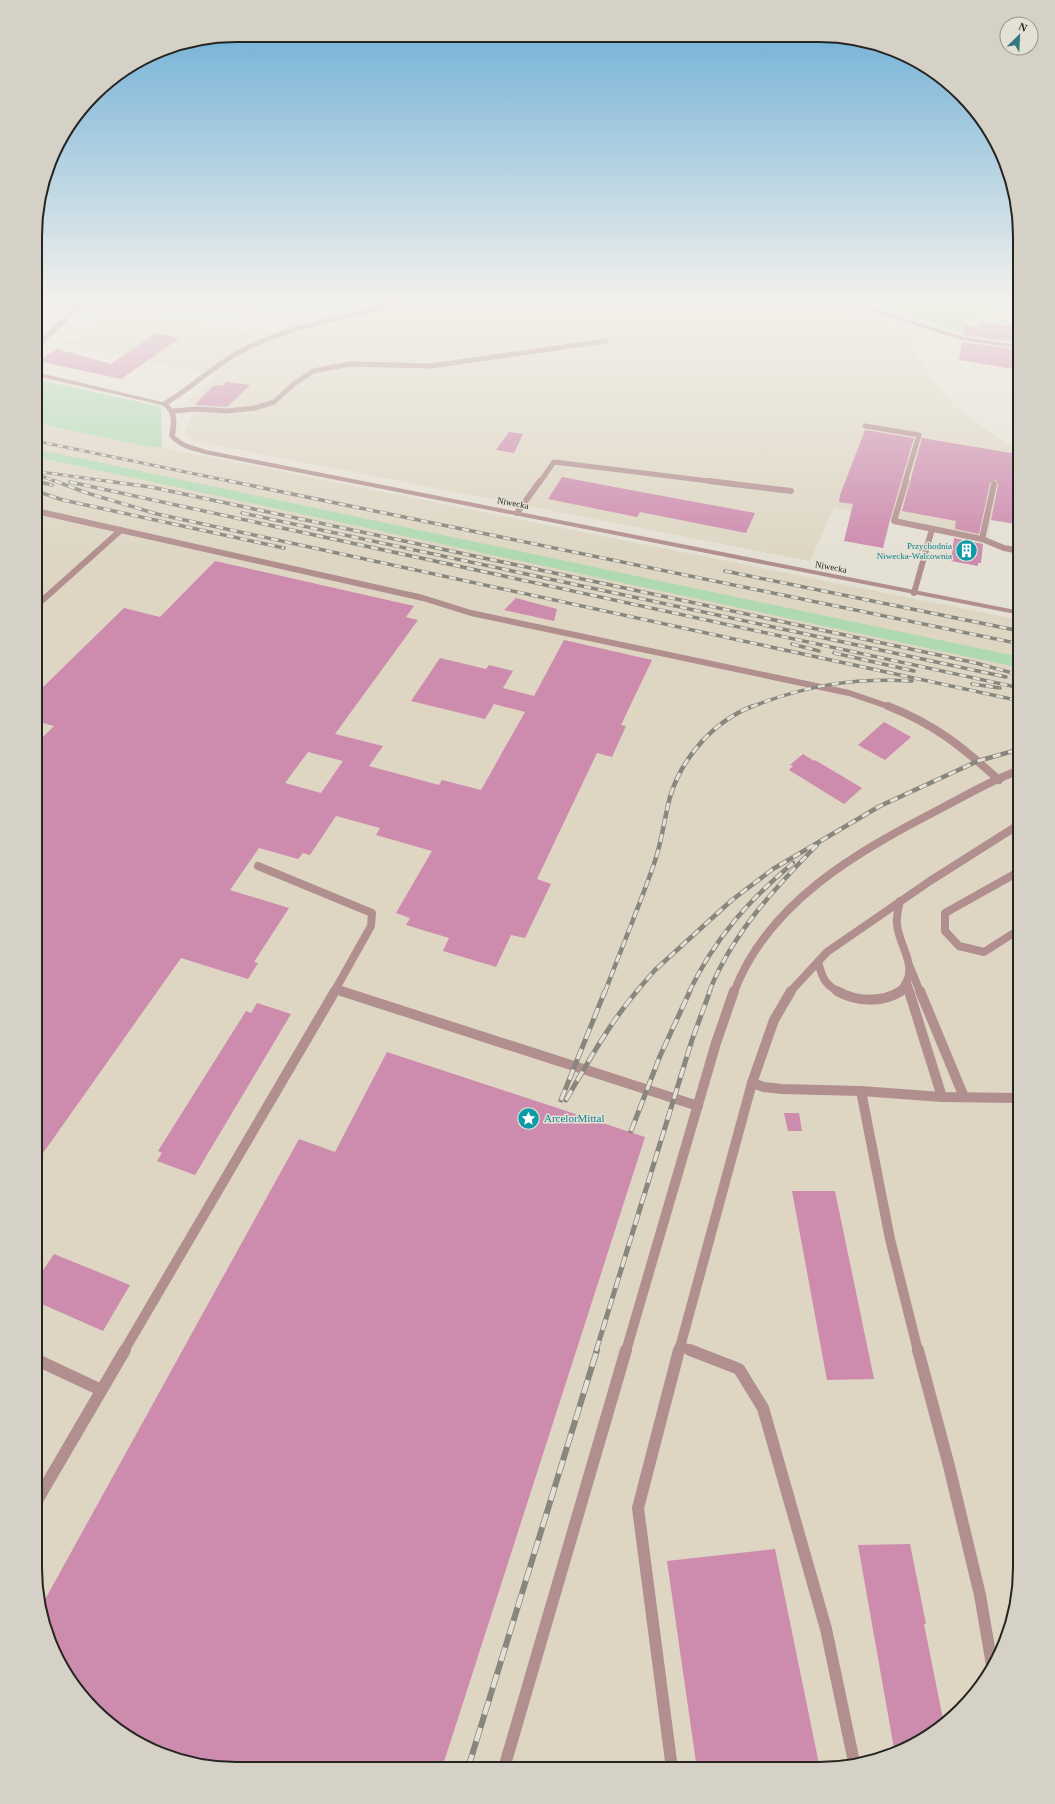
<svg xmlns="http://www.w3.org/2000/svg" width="1055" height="1804" font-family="Georgia,serif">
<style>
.built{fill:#ded6c3}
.green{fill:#afd9b1}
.building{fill:#cd8bae;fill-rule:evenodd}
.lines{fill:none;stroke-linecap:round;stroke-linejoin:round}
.lane-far4{stroke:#b28f8f;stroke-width:5}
.lane-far3{stroke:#b28f8f;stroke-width:6}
.lane-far2{stroke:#b28f8f;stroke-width:8}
.lane-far1{stroke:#b28f8f;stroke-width:10}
.lane{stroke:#b28f8f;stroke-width:12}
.street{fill:#b28f8f;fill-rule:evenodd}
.rail-far4-casing{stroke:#89867e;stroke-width:3}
.rail-far3-casing{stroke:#89867e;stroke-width:3.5}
.rail-far2-casing{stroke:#89867e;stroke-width:4.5}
.rail-far1-casing{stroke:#89867e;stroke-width:5}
.rail-casing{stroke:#89867e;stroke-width:6}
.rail-far4{stroke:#e5e0d4;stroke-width:2;stroke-dasharray:5.5;stroke-linecap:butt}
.rail-far3{stroke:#e5e0d4;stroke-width:2.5;stroke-dasharray:7;stroke-linecap:butt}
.rail-far2{stroke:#e5e0d4;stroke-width:3;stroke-dasharray:8;stroke-linecap:butt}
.rail-far1{stroke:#e5e0d4;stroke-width:3.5;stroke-dasharray:11;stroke-linecap:butt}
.rail{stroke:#e5e0d4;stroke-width:4.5;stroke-dasharray:14;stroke-linecap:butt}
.labels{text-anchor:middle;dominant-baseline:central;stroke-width:3;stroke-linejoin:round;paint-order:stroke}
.far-street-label{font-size:9px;fill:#272521;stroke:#e5e0d4}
.far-culture-label{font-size:9px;fill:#0d838f;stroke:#e5e0d4;text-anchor:end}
.culture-label{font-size:11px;fill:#0d838f;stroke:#e5e0d4;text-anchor:start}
.rim{fill:none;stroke:#272521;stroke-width:2}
</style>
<rect width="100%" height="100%" fill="#e5e0d4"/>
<g class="built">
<path d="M359,303H827L915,333L912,350L953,406L1020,453L1015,489H997L988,538L834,508L810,561L194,441L185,432L190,419L199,406L188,400L217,375L63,345L67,340H80L105,316L183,322L262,335L353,310Z"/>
<path d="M1013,306L1020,307V340L968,333L963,324L965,319Z"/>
<path d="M36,423L140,445L169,449L1020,620V1581L1009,1633L979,1690L941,1728L896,1754L819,1769L210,1767L159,1754L114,1728L77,1690L50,1645L35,1568Z"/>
</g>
<g class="green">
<path d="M869,303H1020V307L1013,306L965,319L963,324L970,325L968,333L954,330Z"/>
<path d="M36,379L161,407L162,448L140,445L36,423Z"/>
<path d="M36,449L1020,657V668L36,457Z"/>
</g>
<g class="building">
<path d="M982,323L1020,327V343L963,335L965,325L981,327Z"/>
<path d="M156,333L180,338L121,379L38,361L57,349L111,364Z"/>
<path d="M962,342L1020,350V370L959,360Z"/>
<path d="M226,382L250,385L227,407L195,405L213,386L224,385Z"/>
<path d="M865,430L914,438L890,520L883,548L844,541L853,504L839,502L840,495Z"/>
<path d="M509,432L523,434L514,453L496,450Z"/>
<path d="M922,438L1017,454L1012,501V505L1017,506L1016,524L991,520L998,485L997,481L995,480L990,483L979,534L955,529L956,521L902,511Z"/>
<path d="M562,477L625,489L755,513L746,533L640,512L637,517L548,499Z"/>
<path d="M954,538L983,544L981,563H978V566L951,561Z"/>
<path d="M215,561L414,606L406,617L418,620L335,734L383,746L369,766L439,785L442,780L481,790L525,712L494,704L485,719L411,701L440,658L486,669L489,665L513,671L503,688L534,696L564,640L652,660L621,725L626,726L612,757L597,753L537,879L551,884L525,938L511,935L496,967L443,951L449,938L406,925L410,918L396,913L432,851L376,835L380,828L336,816L310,855L303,853L298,859L259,848L230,890L289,908L254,962L258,963L248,979L181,958L36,1163V744L54,726L36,721V690H40L124,608L160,617ZM308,752L343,761L321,793L285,783Z"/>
<path d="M516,598L557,609L554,621L504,610Z"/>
<path d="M884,722L911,737L885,760L858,745Z"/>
<path d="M803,754L814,761L815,760L862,788L844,804L789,770L793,766L790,765Z"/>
<path d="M257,1003L291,1014L195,1175L157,1161L162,1153L158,1151L246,1011L251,1013Z"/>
<path d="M387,1052L645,1137L442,1768L210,1767L159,1754L114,1728L77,1690L50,1645L42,1605L299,1139L335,1152Z"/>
<path d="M784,1113H799L802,1131H788Z"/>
<path d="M792,1191H835L874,1379L827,1380Z"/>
<path d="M54,1254L130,1285L103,1331L35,1301V1282Z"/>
<path d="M910,1544L926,1624H924L944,1724L895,1754L858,1545Z"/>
<path d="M775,1549L820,1769H697L667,1561Z"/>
</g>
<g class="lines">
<g class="lane-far4">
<path d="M37,346L82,303"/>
<path d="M164,404C192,388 215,364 245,349C291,325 345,319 394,303"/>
<path d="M173,411L197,409L227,411L255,408L274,402L294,384L313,371L350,364L431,366L606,341"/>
<path d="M865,426L919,435L905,482"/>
<path d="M540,482L554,462L717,482"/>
</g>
<g class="lane-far3">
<path d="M709,481L791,491"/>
<path d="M906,481L894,521L982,539L1004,548L1020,551"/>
<path d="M36,511L423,598L471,613L849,693L890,707"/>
<path d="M517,513L540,481"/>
<path d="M982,539L994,484"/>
<path d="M914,593L932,529"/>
<path d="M36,606L121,530"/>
</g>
<g class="lane-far2">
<path d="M888,706C936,725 961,746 999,780"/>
<path d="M258,866L372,913L371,926L334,992"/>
<path d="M1020,871L945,913V931L959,946L984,952L1020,929"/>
<path d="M818,962C823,978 823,983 839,992"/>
<path d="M910,967L920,992"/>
<path d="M907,983L910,992"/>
<path d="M336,989L344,992"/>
<path d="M734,992C768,902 857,852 938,810C965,796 991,780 1020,770"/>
<path d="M790,992L827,952L930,881L1020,824"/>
<path d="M899,992C922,969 900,950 897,925C896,917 898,909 900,901"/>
</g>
<g class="lane-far1">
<path d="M341,991L698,1106"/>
<path d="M837,991C856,1002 883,1003 901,991"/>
<path d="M909,991L942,1097"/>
<path d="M920,991L964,1097"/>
<path d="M752,1083L764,1087L782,1089L861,1091L942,1097L1020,1098"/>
<path d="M861,1091L890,1239L918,1351"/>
<path d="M680,1346L692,1351"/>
<path d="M124,1351L335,991"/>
<path d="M626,1351L716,1043L734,991"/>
<path d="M679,1351L752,1083L774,1020L791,991"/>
</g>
<g class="lane">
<path d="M690,1350L739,1369L763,1408L826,1629L854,1762"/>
<path d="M918,1350L949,1466L980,1595L992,1665"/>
<path d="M35,1359L101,1390"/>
<path d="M35,1504L125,1350"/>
<path d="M504,1768L626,1350"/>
<path d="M672,1769L638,1508L679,1350"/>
</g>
<g class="street">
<path d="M845,303H854L964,337L1020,345V349L961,340Z"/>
<path d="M36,372L166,403C179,411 177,422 175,436L185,443L206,450L1020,611V615L205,454C191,450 178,448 169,436C171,424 174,413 162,405L36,376Z"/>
</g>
<defs>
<g id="rail-far4">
<path d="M36,441L234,482"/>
<path d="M41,472L114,482"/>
<path d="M36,474L57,482"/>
<path d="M36,481L40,482"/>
</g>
<g id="rail-far3">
<path d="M36,481L52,485"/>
<path d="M55,481L87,493L157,514L1020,701"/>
<path d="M106,481L151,487L976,663L1020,675"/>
<path d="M229,481L1020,644"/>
<path d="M70,482L1020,688"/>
<path d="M36,491L63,500L284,548"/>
<path d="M242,513L1006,677"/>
<path d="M725,571L1020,631"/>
<path d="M792,644L819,651"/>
<path d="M834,653L914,671"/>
<path d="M972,684L1000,688"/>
<path d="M751,707C807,685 852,678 912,681"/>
</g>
<g id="rail-far2">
<path d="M605,992C621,949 639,907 654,864C662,842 664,819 670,797C682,757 714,721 753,706"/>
<path d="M636,992L655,970L732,900L773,869L880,806L978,761L1020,749"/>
<path d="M689,992C715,938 748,901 793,863"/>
<path d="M709,992C732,934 774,889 817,845"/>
</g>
<g id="rail-far1">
<path d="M561,1100L605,991"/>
<path d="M566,1100C588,1062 609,1024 637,991"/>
<path d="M631,1131L660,1056L690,991"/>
<path d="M596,1351L692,1040L710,991"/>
</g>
<path id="rail" d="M468,1768L597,1350"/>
</defs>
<use href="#rail-far4" class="rail-far4-casing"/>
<use href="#rail-far3" class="rail-far3-casing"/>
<use href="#rail-far2" class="rail-far2-casing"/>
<use href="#rail-far1" class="rail-far1-casing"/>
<use href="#rail" class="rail-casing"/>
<use href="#rail-far4" class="rail-far4"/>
<use href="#rail-far3" class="rail-far3"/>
<use href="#rail-far2" class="rail-far2"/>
<use href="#rail-far1" class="rail-far1"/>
<use href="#rail" class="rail"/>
</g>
<linearGradient id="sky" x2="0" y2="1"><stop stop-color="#68acd6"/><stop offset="0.54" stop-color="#f3f1ec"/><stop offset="1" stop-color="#f3f1ec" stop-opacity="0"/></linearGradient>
<rect width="1055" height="556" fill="url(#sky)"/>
<defs>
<symbol id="building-disc" viewBox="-11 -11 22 22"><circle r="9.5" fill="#0f9aa8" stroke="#e5e0d4"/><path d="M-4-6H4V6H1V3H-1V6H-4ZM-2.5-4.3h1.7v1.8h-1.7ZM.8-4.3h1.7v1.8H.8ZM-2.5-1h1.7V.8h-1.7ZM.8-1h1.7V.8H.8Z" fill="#fff"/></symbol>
<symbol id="sight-disc" viewBox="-11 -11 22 22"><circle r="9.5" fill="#0f9aa8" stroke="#e5e0d4"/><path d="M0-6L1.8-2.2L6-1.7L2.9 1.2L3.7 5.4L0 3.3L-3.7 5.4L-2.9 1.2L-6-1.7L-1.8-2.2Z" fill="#fff"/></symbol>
</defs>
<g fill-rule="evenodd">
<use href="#building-disc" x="954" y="538" width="25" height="25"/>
<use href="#sight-disc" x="516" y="1106" width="25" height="25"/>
</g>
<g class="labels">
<g class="far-street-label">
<text transform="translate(513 503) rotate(11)">Niwecka</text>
<text transform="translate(831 567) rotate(11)">Niwecka</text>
</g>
<g class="far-culture-label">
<text x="952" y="546">Przychodnia<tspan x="952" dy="10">Niwecka-Walcownia</tspan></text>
</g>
<g class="culture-label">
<text x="544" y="1118">ArcelorMittal</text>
</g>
</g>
<path d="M0 0H1055V1804H0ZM236 42H819A194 194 0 0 1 1013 236V1568A194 194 0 0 1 819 1762H236A194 194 0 0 1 42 1568V236A194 194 0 0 1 236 42Z" fill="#d6d1c6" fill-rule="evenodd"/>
<path class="rim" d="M236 42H819A194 194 0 0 1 1013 236V1568A194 194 0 0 1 819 1762H236A194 194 0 0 1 42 1568V236A194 194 0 0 1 236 42Z"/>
<g transform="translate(1019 36) rotate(24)"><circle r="19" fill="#e5e0d4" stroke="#99958c"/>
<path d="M0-3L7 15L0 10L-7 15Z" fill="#327983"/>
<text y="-6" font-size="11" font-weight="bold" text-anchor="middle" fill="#272521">N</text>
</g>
</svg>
